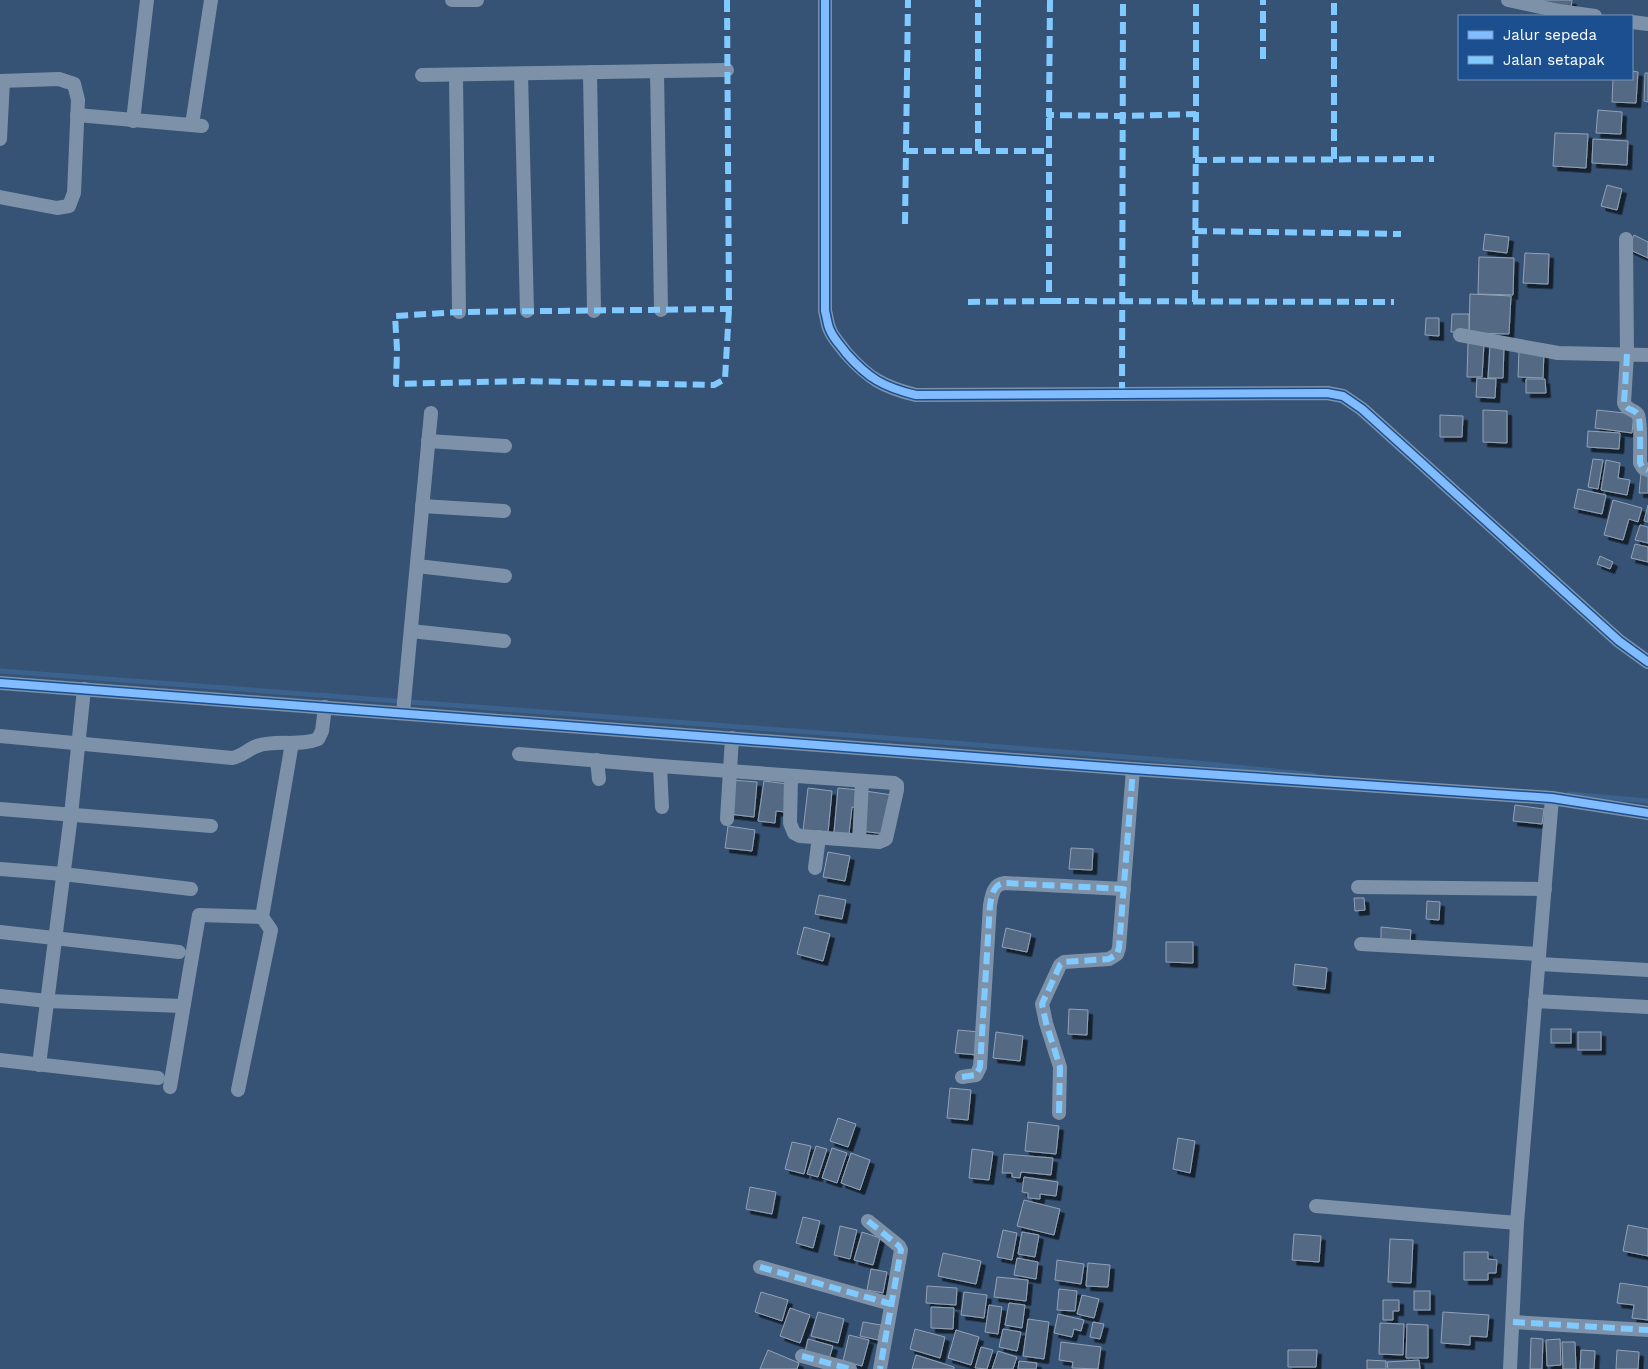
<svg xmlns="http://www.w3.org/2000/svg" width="1648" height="1369" font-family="'Work Sans',sans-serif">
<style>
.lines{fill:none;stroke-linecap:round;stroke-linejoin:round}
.stream{stroke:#3b618d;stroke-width:5}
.building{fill:#526984;stroke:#92a2b6;filter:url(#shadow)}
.minor{stroke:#7d92a8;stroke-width:14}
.quiet{stroke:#80caff;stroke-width:6;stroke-dasharray:12 6;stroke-linecap:butt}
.cycleway-casing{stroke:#1b4f8f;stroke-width:11}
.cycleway{stroke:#80bcff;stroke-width:8}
</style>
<defs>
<filter id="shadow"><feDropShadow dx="4.5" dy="4.5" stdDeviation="0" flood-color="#0009"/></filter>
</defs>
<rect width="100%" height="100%" fill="#365274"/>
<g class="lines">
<g class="stream">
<path d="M0,671L953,743L1188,762L1314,775"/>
<path d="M1569,794L1648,801"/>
</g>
</g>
<g class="building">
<path d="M1542,0H1572L1571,8L1542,7Z"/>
<path d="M1632,71L1638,72L1636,103L1612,102L1613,79H1632Z"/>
<path d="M1645,73H1648V102L1644,101Z"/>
<path d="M1598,110L1622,112L1621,134L1596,133Z"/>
<path d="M1555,133L1588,134L1586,168L1553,166Z"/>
<path d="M1593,139L1628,141L1627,165L1592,163Z"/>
<path d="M1607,185L1622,189L1617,210L1601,206Z"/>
<path d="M1485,234L1509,237L1507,253L1483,250Z"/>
<path d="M1634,235L1648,242V258L1628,249Z"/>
<path d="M1525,253L1549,254L1548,284L1523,283Z"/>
<path d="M1479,257L1514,258L1513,295L1478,294Z"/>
<path d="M1470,294L1511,296L1509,334L1469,333Z"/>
<path d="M1452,314H1469V333L1451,332Z"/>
<path d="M1426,318H1439V336L1425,335Z"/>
<path d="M1468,343L1484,344L1482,377H1467Z"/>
<path d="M1490,346H1504L1503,378H1488Z"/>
<path d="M1519,350L1544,351L1543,378L1518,377Z"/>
<path d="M1477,378L1496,379L1495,398L1476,397Z"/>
<path d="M1526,379H1545L1546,393H1526Z"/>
<path d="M1483,410L1507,411V443L1483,442Z"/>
<path d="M1597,410L1634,414L1632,433L1595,428Z"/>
<path d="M1440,415L1463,416L1462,437H1440Z"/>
<path d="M1588,431L1620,433L1619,449L1587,447Z"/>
<path d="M1593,459L1603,460L1598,489L1588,487Z"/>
<path d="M1606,460L1620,463L1618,478L1630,480L1627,495L1601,490Z"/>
<path d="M1641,473L1648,474V493H1639Z"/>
<path d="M1578,489L1606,495L1602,514L1574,508Z"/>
<path d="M1613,500L1642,508L1638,522L1629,519L1623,540L1604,535Z"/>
<path d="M1648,505V522L1644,521Z"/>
<path d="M1640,525L1648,527V543L1635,540Z"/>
<path d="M1635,544L1648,547V562L1631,558Z"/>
<path d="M1600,556L1613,562L1610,569L1597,564Z"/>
<path d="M732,780L757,782L754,817L729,814Z"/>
<path d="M764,781L788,784L785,812L776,811L775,823L758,821Z"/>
<path d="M808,788L832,791L828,833L803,831Z"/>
<path d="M838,788L859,790L858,808L852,807L849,834L834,833Z"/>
<path d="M865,791L892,795L886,834L860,831Z"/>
<path d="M1515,805L1544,809L1542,824L1513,821Z"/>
<path d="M728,826L755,830L752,851L725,848Z"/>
<path d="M1071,848L1093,849L1092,870L1069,869Z"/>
<path d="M828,852L850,856L845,881L823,877Z"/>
<path d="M819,895L846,900L842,919L815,914Z"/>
<path d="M1354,898H1364L1365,910L1355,911Z"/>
<path d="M1427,901L1440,902L1439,920L1426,919Z"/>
<path d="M804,927L830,934L823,961L797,954Z"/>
<path d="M1381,927L1411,930L1410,942L1381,940Z"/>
<path d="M1006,928L1031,934L1027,952L1002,947Z"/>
<path d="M1166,942H1193V963L1166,962Z"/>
<path d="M1295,964L1327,968L1325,989L1293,985Z"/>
<path d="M1069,1009L1088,1010L1087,1035L1068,1034Z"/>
<rect x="1551" y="1029" width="20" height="14"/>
<path d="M958,1030L979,1032L977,1055L955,1053Z"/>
<path d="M996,1032L1023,1036L1020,1061L993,1058Z"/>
<rect x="1578" y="1032" width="23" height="18"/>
<path d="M950,1088L971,1090L968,1120L947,1118Z"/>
<path d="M838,1118L856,1124L848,1147L830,1141Z"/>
<path d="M1028,1122L1059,1126L1056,1154L1025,1151Z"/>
<path d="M1178,1138L1195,1141L1190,1173L1173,1169Z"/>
<path d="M792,1142L811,1146L804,1174L785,1169Z"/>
<path d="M816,1146L827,1149L818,1177L807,1174Z"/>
<path d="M832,1148L847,1153L837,1183L822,1178Z"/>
<path d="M972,1149L993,1152L989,1180L969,1178Z"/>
<path d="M851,1153L870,1160L860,1190L841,1183Z"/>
<path d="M1004,1154L1053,1158L1051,1175L1021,1172L1020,1178L1012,1177V1173H1002Z"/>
<path d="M1024,1177L1058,1182L1056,1196L1040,1194V1199L1028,1198V1193L1022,1192Z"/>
<path d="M750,1187L776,1192L772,1214L746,1209Z"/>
<path d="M1024,1200L1060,1209L1054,1235L1017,1226Z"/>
<path d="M803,1217L820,1221L813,1248L796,1243Z"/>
<path d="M1628,1225L1648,1229V1256L1623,1251Z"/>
<path d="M840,1226L857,1230L850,1259L834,1255Z"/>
<path d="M1003,1230L1017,1233L1012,1260L997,1257Z"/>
<path d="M862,1232L880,1238L873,1265L854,1260Z"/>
<path d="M1022,1232L1039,1235L1035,1257L1018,1254Z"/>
<path d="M1294,1234L1321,1236L1319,1262L1292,1260Z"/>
<path d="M1390,1239L1413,1240L1411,1283L1388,1282Z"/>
<path d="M1464,1252H1488V1259L1497,1260L1496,1273H1488V1280H1464Z"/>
<path d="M943,1253L981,1261L976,1284L938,1276Z"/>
<path d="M1017,1258L1038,1262L1036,1279L1014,1275Z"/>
<path d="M1057,1260L1084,1264L1081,1284L1055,1280Z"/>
<path d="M1088,1263L1110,1265L1108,1287L1086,1286Z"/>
<path d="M871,1269L887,1272L883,1293L867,1290Z"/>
<path d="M997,1277L1028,1280L1026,1301L994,1297Z"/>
<path d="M1620,1283L1648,1287V1320L1632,1318L1634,1305L1617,1303Z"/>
<path d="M927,1286L957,1288L956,1305L926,1303Z"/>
<path d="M1059,1289L1077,1291L1075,1311L1057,1310Z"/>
<rect x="1414" y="1291" width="16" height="19"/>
<path d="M761,1292L788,1300L782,1321L755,1312Z"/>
<path d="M964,1292L987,1295L984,1318L961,1315Z"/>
<path d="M1082,1295L1099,1299L1094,1318L1077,1314Z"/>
<path d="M1383,1300H1399V1311H1393V1320H1383Z"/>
<path d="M1009,1303L1025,1305L1022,1328L1005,1325Z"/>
<path d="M989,1305L1002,1307L998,1334L985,1332Z"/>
<path d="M931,1307L954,1308L953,1329L931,1328Z"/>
<path d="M790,1308L810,1315L800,1343L780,1336Z"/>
<path d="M818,1312L844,1319L838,1343L811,1336Z"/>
<path d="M1443,1312L1489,1315L1487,1337L1470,1336V1345L1441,1343Z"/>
<path d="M1058,1314L1084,1320L1081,1331L1074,1329L1072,1337L1054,1333Z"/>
<path d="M1028,1319L1049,1322L1044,1359L1023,1356Z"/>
<path d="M863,1322L881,1325L878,1340L860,1336Z"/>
<path d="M1093,1322L1104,1324L1100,1339L1090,1337Z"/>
<path d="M1380,1323L1404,1324L1403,1355L1379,1354Z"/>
<path d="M1407,1324L1428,1325V1358H1406Z"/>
<path d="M915,1329L945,1337L940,1358L910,1349Z"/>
<path d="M1003,1329L1021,1332L1017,1351L999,1347Z"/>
<path d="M956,1330L979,1337L971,1365L948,1358Z"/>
<path d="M849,1335L869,1340L862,1366L843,1361Z"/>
<path d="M1531,1338L1543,1339L1542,1369H1530Z"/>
<path d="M808,1339L833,1346L829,1359L805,1353Z"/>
<path d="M1560,1339L1561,1365L1547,1366L1546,1340Z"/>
<path d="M1061,1342L1101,1347L1098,1369L1072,1368L1073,1362L1059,1360Z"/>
<path d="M1562,1342H1575L1576,1369H1563Z"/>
<path d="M981,1347L993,1350L987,1369L975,1368Z"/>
<path d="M768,1350L799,1363L797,1369H760Z"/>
<path d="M1288,1350H1317L1316,1367H1288Z"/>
<path d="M1581,1350L1595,1351L1594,1369H1580Z"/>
<path d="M1617,1350L1639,1352L1638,1369H1616Z"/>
<path d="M998,1351L1017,1357L1013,1369H992Z"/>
<path d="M916,1355L954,1367V1369H912Z"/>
<path d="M1367,1360L1386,1361V1369H1367Z"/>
<path d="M1419,1360L1420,1369H1388L1387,1362Z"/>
<path d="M1019,1361L1037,1363L1036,1369H1018Z"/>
</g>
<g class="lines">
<g class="minor">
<path d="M452,0H477"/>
<path d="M825,0V311C827,317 827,324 830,330C833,338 841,346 846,353C868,378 883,387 916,395L1327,393L1343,396L1362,409L1619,641L1648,662"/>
<path d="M1508,0L1559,11L1595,16"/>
<path d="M1632,22L1648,24"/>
<path d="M657,71L661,310"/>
<path d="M590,72L594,311"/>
<path d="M521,74L527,311"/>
<path d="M422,75L727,70"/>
<path d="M456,75L459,312"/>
<path d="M0,81L59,79L74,84L78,100L74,193L69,206L57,208L0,197"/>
<path d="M77,115L202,126"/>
<path d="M133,121L147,0"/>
<path d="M192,125L211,0"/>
<path d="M0,139L3,81"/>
<path d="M1626,239L1627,354L1624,403C1627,411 1635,409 1638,415C1641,419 1640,455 1640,463L1643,468L1648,470"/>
<path d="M1460,335L1558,353L1648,355"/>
<path d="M428,441L505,446"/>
<path d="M422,506L504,511"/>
<path d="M417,566L505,576"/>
<path d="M411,631L504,641"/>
<path d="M0,683L1133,769L1552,798L1648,813"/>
<path d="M403,713L431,413"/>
<path d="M0,736L232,758C243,756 248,749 257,746C277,739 299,747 318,739L322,731L325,707"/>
<path d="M519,754L660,766L894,783L897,785V790L886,839L879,842L800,836L794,833L790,823L791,776"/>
<path d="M597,760L599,779"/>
<path d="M660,766L662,807"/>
<path d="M0,809L211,826"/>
<path d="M727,819L732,738"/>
<path d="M859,840L862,782"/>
<path d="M815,868L819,837"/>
<path d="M0,869L63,874L191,889"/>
<path d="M1358,887L1545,889"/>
<path d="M0,932L179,952"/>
<path d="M1361,944L1539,954"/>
<path d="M1539,964L1648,970"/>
<path d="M0,996L47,1001L183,1006"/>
<path d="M1535,1001L1648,1007"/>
<path d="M0,1060L158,1078"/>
<path d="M39,1065L71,815L84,689"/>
<path d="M962,1077L976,1075L980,1067L990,905C992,895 993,884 1005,883L1124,889"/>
<path d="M170,1087L199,915L262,917"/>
<path d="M238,1090L271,930L262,917L292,743"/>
<path d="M1059,1113L1060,1067L1046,1023L1042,1004L1060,965L1064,962L1109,959L1117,954L1119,948L1133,769"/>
<path d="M1316,1206L1517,1223"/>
<path d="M868,1221L899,1246L901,1250L880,1369"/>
<path d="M760,1267L891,1304"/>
<path d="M1513,1322L1648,1330"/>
<path d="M802,1356L850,1369"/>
<path d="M1510,1369L1517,1223L1552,798"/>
</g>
<g class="quiet">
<path d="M727,0L729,309L459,312L395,316L397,349L396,384L523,381L714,385L725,379L729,309"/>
<path d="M1050,0L1049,115L1123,116L1196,114V0"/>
<path d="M1263,59V0"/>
<path d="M906,151H978V0"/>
<path d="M978,151H1049"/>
<path d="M1334,159V0"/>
<path d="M1195,160L1434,159"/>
<path d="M905,224L908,0"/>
<path d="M1195,231L1401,234"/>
<path d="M1049,301L1394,302"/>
<path d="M968,302L1049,301V115"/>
<path d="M1195,302L1196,114"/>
<path d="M1627,354L1624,403C1627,411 1635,409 1638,415C1641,419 1640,455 1640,463L1643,468L1648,470"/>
<path d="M1122,394L1123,0"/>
<path d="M962,1077L976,1075L980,1067L990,905C992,895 993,884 1005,883L1124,889"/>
<path d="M1059,1113L1060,1067L1046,1023L1042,1004L1060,965L1064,962L1109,959L1117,954L1119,948L1133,769"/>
<path d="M868,1221L899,1246L901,1250L880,1369"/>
<path d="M760,1267L891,1304"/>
<path d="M1513,1322L1648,1330"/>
<path d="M802,1356L850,1369"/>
</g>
<defs>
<g id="cycleway">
<path d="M825,0V311C827,317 827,324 830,330C833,338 841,346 846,353C868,378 883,387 916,395L1327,393L1343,396L1362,409L1619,641L1648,662"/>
<path d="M0,683L1133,769L1552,798L1648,813"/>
</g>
</defs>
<use href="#cycleway" class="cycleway-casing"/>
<use href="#cycleway" class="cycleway"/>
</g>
<rect x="1458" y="15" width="175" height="65" fill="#1b4f8f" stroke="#7695bc"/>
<rect x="1468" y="31" width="25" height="8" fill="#80bcff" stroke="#7695bc"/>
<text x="1503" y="40" font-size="15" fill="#ffffff">Jalur sepeda</text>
<rect x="1468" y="56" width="25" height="8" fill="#80caff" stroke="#7695bc"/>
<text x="1503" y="65" font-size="15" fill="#ffffff">Jalan setapak</text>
</svg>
